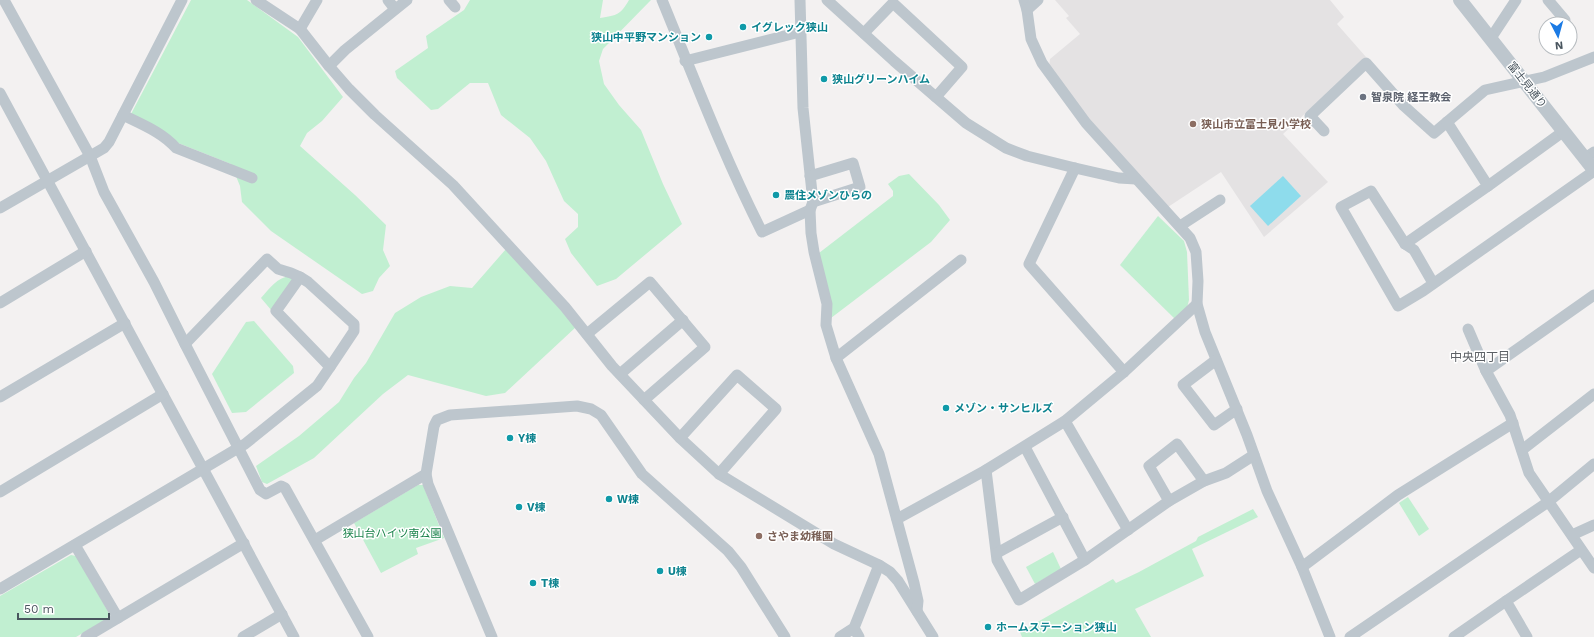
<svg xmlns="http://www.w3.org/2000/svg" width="1594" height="637" font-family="'Work Sans','Noto Sans JP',sans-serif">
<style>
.education{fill:#e4e2e3}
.green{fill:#c1efd1}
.water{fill:#8edcec}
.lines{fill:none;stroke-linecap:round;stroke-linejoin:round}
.minor{stroke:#bdc6cd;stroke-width:11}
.tertiary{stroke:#bdc6cd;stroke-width:14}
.culture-dot{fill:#0f9aa8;stroke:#fff;stroke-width:1.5}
.worship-dot{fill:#6b7280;stroke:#fff;stroke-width:1.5}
.education-dot{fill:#8d6e63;stroke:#fff;stroke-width:1.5}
.labels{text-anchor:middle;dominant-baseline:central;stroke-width:3;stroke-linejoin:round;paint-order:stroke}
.culture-label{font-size:11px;font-weight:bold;fill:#0d838f;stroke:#fff;text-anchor:start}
.street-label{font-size:11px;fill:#49555e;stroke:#fff}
.worship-label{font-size:11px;font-weight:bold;fill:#5b616d;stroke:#fff;text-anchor:start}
.education-label{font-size:11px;font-weight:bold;fill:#785e54;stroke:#fff;text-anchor:start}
.park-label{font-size:11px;fill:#188149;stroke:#fff}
.neighbourhood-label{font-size:12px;fill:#5d6166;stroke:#fff}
</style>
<rect width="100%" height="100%" fill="#f3f1f1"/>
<path class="education" d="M1055,0H1330L1344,17L1337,24L1366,57L1283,134L1328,182L1264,237L1221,172L1168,207L1085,115L1049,68L1050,59L1080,34L1066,18L1069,16Z"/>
<g class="green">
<path d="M191,0H247L298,37L343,97L322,121L307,133L300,146L355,195L386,225L383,250L390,266L379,278L373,291L362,294L271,231L242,202L240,186L231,164L178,143L131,114Z"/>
<path d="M470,0H603L600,18C618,15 620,15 629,0H651L603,49L599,61L604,84L619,105L641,130L663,184L682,224L616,279L597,286L571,253L565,239L578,227V214L564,201L546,161L530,138L501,115L488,83H470L438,109L431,110L397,78L395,71L428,48L426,36L464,10Z"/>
<path d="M909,174L939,205L950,220L931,242L831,318L819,253L893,196V191L888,184L899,176Z"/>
<path d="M1158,216L1184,241L1187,252L1189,300L1187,308L1175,319L1120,265Z"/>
<path d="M506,249L576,327L505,393L486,396L408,375L383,394L314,458L267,484L262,482L256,466L299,436L339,402L354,378L366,363L395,313L421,297L450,286L472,288Z"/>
<path d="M291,276L294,281L272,311L261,298C270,288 277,277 291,276Z"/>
<path d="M254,321L293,366L294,373L246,412L232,413L212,374L246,322Z"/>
<path d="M418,485H423L444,538L416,548L418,554L381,573L354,523Z"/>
<path d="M1408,497L1429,529L1419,536L1399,503Z"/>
<path d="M1253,509L1258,517L1192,549L1204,576L1135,609L1151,637H1022L1020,632L1113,579L1116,583L1139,572L1196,541L1198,537Z"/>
<path d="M1053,552L1061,569L1035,584L1026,567Z"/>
<path d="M71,555L76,556L109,613L107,619L76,637H0V596Z"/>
</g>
<path class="water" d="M1283,176L1301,196L1268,226L1250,206Z"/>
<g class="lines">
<g class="minor">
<path d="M4,0L90,156L104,192L154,282L185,344L260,490L266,494L281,486L285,488L368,637"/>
<path d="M256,0L300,29L329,66L349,89L375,115L453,185L565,307L612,366L680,438L719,474L834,544L879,565L890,572L898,581L933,637"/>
<path d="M388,0L395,9"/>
<path d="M449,0L455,7"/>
<path d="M662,0C694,78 724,157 762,232L810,210"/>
<path d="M800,0L803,108L813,202L810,210L811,233L814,252L827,304L826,325L836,358L879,454L914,583L918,601L917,611"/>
<path d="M827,0L894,61L966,123L1006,148L1027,156L1075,168L1119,178L1136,179"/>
<path d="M1024,0L1027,10L1031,39L1042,63L1086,123L1190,238L1196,252L1198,281L1197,304L1205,332L1247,435L1267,491L1302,567L1330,637"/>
<path d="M1548,0L1565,20"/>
<path d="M1027,10L1038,0"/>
<path d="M300,29L317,0"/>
<path d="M864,33L893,3L962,67L936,97"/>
<path d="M1491,38L1516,0"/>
<path d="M685,61L800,32"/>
<path d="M329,66L345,50L407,0"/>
<path d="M0,93L294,637"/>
<path d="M123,115C141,124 162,132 176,148L252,178"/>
<path d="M1324,131L1310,116L1366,63L1404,106L1434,133L1485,90L1544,77L1594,57"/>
<path d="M1585,158L1594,152"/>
<path d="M1075,168L1029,264L1124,372"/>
<path d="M810,176L853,163L860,187L813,202"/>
<path d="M1488,186L1564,131"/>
<path d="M0,208L104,148L109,142L182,0"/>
<path d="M1180,226L1220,200"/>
<path d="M1405,244L1488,186L1447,122"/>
<path d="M300,277L308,282L354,324V331L330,367L276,311Z"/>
<path d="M1433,283L1414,250L1405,244L1371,191L1341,207L1398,306L1423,291L1594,171"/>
<path d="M1594,295L1486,371L1510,415L1529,473L1594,568"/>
<path d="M0,303L86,251"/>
<path d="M1468,329L1486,371"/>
<path d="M587,334L650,282L705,347L644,400"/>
<path d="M185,344L267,259L278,269L291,273L300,277"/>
<path d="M836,358L961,260"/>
<path d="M1216,360L1183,385L1214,425L1237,409"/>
<path d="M620,374L683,320"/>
<path d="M0,397L125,323"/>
<path d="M1065,421L1128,530"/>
<path d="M680,438L737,375L776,409L719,474"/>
<path d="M1025,447L1085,560"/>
<path d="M1522,450L1594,394"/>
<path d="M986,470L997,560L1019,600L1085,560L1169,501L1204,481L1226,473L1254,455"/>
<path d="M0,492L163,394"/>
<path d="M1169,501L1149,466L1177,444L1204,481"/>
<path d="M897,519L986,470L1065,421L1124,372L1197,304"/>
<path d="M1572,535L1594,525"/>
<path d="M315,540L426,474"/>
<path d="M75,545L118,618"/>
<path d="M997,553L1063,517"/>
<path d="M1302,567L1398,495L1513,423"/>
<path d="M0,589L245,444L317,386L330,367"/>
<path d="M854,628L859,637"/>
<path d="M86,637L244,543"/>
<path d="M243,637L282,614"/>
<path d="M492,637L428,484L426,474L434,426L437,420L450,415L577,406L591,409L601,415L642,474L728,551L741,567L785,637"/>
<path d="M840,637L854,628L879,565"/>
<path d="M1350,637L1548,502L1594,464"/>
<path d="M1454,637L1506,601"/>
<path d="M1527,637L1506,601L1581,550"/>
</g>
<path class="tertiary" d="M1460,0L1594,170"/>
</g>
<g class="culture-dot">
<circle cx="743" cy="27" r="4"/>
<circle cx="709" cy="37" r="4"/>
<circle cx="824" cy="79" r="4"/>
<circle cx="776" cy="195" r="4"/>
<circle cx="946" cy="408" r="4"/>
<circle cx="510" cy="438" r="4"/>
<circle cx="609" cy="499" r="4"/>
<circle cx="519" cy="507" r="4"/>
<circle cx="660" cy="571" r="4"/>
<circle cx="533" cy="583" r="4"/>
<circle cx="988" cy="627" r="4"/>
</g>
<circle class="worship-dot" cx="1363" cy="97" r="4"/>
<g class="education-dot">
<circle cx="1193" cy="124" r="4"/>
<circle cx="759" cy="536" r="4"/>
</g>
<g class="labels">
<g class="culture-label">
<text x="751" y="27">イグレック狭山</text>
<text x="701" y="37" text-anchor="end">狭山中平野マンション</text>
<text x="832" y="79">狭山グリーンハイム</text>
<text x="784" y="195">農住メゾンひらの</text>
<text x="954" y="408">メゾン・サンヒルズ</text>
<text x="518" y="438">Y棟</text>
<text x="617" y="499">W棟</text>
<text x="527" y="507">V棟</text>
<text x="668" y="571">U棟</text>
<text x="541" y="583">T棟</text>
<text x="996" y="627">ホームステーション狭山</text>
</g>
<g class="street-label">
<text transform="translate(1527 85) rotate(52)">富士見通り</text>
</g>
<g class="worship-label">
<text x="1371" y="97">智泉院 経王教会</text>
</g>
<g class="education-label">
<text x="1201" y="124">狭山市立富士見小学校</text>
<text x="767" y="536">さやま幼稚園</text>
</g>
<g class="park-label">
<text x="392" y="533">狭山台ハイツ南公園</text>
</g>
<g class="neighbourhood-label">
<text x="1480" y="357">中央四丁目</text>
</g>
</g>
<g transform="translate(1558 36) rotate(174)"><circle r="19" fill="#ffffff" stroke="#b6bbbf"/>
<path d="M0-3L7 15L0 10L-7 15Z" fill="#1b7ae4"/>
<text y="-6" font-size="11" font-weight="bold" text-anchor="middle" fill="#49555e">N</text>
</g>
<path d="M18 613v6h91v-6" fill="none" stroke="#49555e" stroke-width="2"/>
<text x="24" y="613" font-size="12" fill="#49555e" stroke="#ffffff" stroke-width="3" paint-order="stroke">50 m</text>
</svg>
